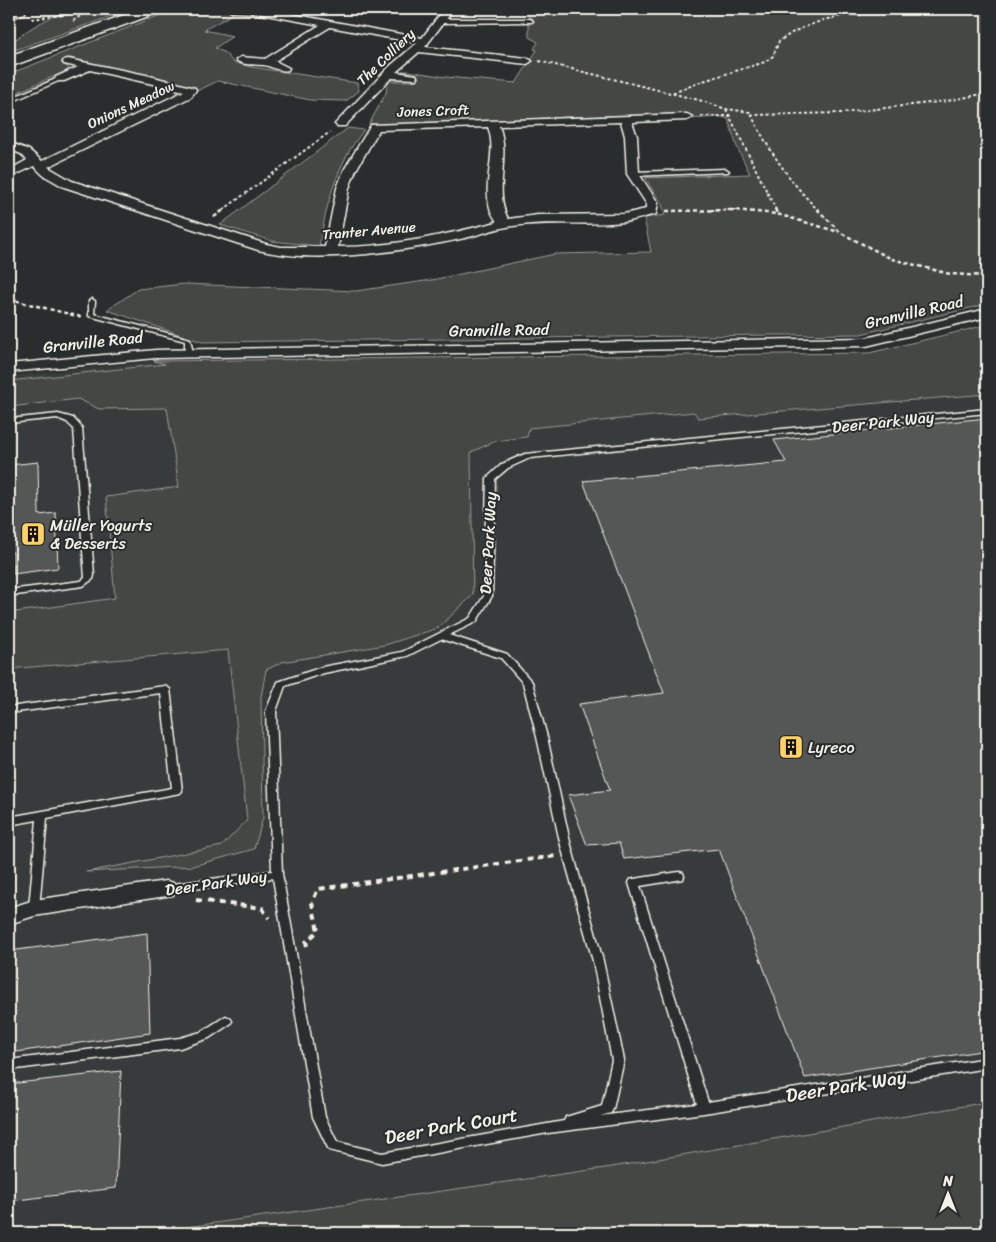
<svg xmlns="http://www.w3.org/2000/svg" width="996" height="1242" font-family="Sriracha,sans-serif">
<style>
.built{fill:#373a3a}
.green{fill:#444645;stroke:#9c9c96}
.building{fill:#555756;stroke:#f4f1e8}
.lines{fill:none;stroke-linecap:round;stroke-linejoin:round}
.service-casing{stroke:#f4f1e8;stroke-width:3}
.minor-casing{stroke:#f4f1e8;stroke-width:3}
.primary-casing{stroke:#f4f1e8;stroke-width:3}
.path-far2{stroke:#f4f1e8;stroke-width:2;stroke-dasharray:3 2.5;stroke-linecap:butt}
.path-far1{stroke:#f4f1e8;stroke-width:2.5;stroke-dasharray:4 3;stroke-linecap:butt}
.path{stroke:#f4f1e8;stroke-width:4;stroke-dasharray:6 5;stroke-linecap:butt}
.service{fill:#2a2d2e;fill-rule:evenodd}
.minor{fill:#2a2d2e;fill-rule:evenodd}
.primary{fill:#2a2d2e;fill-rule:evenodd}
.labels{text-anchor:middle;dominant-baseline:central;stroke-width:4;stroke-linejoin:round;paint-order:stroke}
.far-street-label{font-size:14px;fill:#f4f1e8;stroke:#2a2d2e}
.street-label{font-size:16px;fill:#f4f1e8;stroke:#2a2d2e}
.poi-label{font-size:16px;fill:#f4f1e8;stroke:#2a2d2e;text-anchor:start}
.near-street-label{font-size:19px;fill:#f4f1e8;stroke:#2a2d2e}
</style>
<rect width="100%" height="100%" fill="#2a2d2e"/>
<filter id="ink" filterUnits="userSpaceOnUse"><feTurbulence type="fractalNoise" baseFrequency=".02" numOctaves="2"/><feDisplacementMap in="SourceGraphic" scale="10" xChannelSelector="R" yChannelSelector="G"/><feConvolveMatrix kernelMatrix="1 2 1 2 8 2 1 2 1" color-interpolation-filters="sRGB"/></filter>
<g filter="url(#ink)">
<path class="built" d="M154,361L391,417L471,452L496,441L527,437L528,428L695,412L699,418L987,394V1102L612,1167L144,1233H9V376Z"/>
<g class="green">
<path d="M75,9H132L9,52V42C19,39 24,32 33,27C45,20 61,12 75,9Z"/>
<path d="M176,9H228V11L233,14L204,30L233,36L215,48L225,53L233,62L251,67L357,83L359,91L346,101L310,100L218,81L199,90L170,81L70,58L62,61L61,63L69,68L68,70L9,96V74Z"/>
<path d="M529,9H987V304L861,334L202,342L107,310L138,289L184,284L356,291L432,280L555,254L651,252L644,218L665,215L662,204L645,178L750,174L737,147L728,119L722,117L688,119L687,114L566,117L422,125L369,124L386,93L388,81H413L419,78L417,74L402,71H408L446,77L516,83L537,50L534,49L538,42L529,37Z"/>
<path d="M348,128L364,130C336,164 327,204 319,246L272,241L220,225Z"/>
<path d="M987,325V394L698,418L694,412L529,428L527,437L496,441L471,452L473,595L438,628L385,645L282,662L266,670L261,697L263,818L254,849L193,866L86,872L222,846L247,820L228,650L9,669V613L115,598L106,497L179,487L167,408L99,409L78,399L9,407V381L165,364L154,361L869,353Z"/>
<path d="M987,1102V1233H144L612,1167Z"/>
</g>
<g class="building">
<path d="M987,418V1050L805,1078L719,849L624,859L619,843L587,845L568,795L610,790L579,704L664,693L583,481L786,462L774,440Z"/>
<path d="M38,462L39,515L56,513L58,568L13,574V552L9,553V465Z"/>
<path d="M147,933L150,1033L9,1053V951Z"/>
<path d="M121,1071L116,1188L9,1201V1084Z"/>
</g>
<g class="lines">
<defs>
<g id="service">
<path d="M530,19L533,21L532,22L441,23L438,21L441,19Z"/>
<path d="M58,78L63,79L9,103V99Z"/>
<path d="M726,169L729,171L728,172L633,176L630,174L633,172Z"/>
<path d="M92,299L95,301L94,314L190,339L193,353L189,355L185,353V341L89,316V301Z"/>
<path d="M987,409V413L530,458L508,468L495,479L492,596L476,622L449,635L507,654L532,682L547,737L570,842L603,961L624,1060L613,1109L611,1113L600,1116L697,1104L629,883L630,880L634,879L679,872L683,873L684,876L683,879L640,886L708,1102L987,1058V1068L704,1113L548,1133L382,1163L329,1150L313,1117L273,878L166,893L162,892L161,889L162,886L166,885L272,871L266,711L278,682L322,667L402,652L470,618L484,596L487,478L502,464L525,454ZM441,639L501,658L523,683L537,737L560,842L593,961L612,1060L602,1106L566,1117L564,1121L382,1153L337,1142L325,1117L282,874L276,711L285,686L324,673L407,656Z"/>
<path d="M58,414L73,418L82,428L94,575L93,579L83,586L9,596V590L81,581L85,578L74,429L67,422L57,418L9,423V419Z"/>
<path d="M165,686L170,689L182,791L180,793L47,818L39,908L38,911L34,912L30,911L29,908L37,820L9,825V817L172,788L161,693L9,713V707Z"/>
<path d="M226,1016L230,1018L232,1021L230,1024L209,1038L180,1048L9,1070V1060L180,1038L201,1032Z"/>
</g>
<g id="minor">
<path d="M14,9H24L25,13L9,20V14L15,12Z"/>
<path d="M227,9H264L422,38L444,9H454L425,47L527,58L532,61L527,64L419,52L396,72L416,75L417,77L416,79L391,78L345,126H337L335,124L337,122L389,67L417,43L330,27L275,61L289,68L288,70C281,72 275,68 268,66C258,63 244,67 236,60L241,57L265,59L320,25L255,13L232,12Z"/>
<path d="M68,59L146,75L195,88L196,90L191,97L48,167L72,181L266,244L281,247H325L337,188L344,170L371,125L687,114L693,117L687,120L632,122L637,136L639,174L658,203L656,214C646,216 634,221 623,222C587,226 550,220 513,226C497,228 481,234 465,238C405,251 319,265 258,250L64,187L43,175L34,166L9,178V170L27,160L21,154L9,149V142L29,150L42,161L184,91L90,70L64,81H56L55,79L56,77L78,67L64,64L63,62L64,60ZM621,122L625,136L627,174L646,203V209L624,214L538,215L508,219C493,189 511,156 499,126ZM488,127C498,153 482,181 490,208C491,213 495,218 497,222C445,235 392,247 338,247L349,188L356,170L379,130Z"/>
<path d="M987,309V317L866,346L156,358L9,372V364L156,350L866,338Z"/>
<path d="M166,881L173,883L176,889L173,895L34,916L9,924V908L34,900Z"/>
</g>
<path id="primary" d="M141,9H163L160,12L9,67V56Z"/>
</defs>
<use href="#service" class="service-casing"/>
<use href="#minor" class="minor-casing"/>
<use href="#primary" class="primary-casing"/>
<g class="path-far2">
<path d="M32,19L85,12"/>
<path d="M73,21L86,12L101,9"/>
<path d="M539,61L699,100L726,109L750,112C767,148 790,182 818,210"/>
<path d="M673,93L703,81L765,62L773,56L779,41L795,31L823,20L845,15L897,14L909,9"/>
<path d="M726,109L776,210"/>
<path d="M751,115L841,113L947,101L987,93"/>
<path d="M701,116H731"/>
<path d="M223,210L330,132"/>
<path d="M711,210H739"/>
</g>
<g class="path-far1">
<path d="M775,209L777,213"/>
<path d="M817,209L841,233L892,259L950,274L987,276"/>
<path d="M666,211L735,210L777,214L839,232"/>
<path d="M214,217L225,209"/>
<path d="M9,299L81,317"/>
</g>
<g class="path">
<path d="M196,900L262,908L269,918"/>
<path d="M307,946L306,942L318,931L312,903L318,889L556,856"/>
<path d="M968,1233L987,1224"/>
</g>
<use href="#service" class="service"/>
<use href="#minor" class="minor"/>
<use href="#primary" class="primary"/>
</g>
</g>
<defs>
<symbol id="building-square" viewBox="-11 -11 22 22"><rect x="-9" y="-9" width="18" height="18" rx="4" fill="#ffd166" stroke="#2a2d2e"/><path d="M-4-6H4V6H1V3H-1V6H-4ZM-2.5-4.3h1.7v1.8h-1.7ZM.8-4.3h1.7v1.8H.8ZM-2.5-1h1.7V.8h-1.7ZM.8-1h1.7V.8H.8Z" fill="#111"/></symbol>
</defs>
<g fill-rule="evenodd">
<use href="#building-square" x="19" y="520" width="28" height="28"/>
<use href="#building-square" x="777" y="733" width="28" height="28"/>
</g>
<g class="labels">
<g class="far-street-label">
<text transform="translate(386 57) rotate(-44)">The Colliery</text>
<text transform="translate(131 105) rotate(-25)">Onions Meadow</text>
<text transform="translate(433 111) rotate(-2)">Jones Croft</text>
<text transform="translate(369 231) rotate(-5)">Tranter Avenue</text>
</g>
<g class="street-label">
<text transform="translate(914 312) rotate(-13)">Granville Road</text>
<text transform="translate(499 330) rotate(-1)">Granville Road</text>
<text transform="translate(93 342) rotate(-6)">Granville Road</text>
<text transform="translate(883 422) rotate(-6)">Deer Park Way</text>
<text transform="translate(488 543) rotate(-87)">Deer Park Way</text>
<text transform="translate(216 883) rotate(-8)">Deer Park Way</text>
</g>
<g class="poi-label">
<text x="50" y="525">Müller Yogurts<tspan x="50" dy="18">&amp; Desserts</tspan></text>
<text x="808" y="747">Lyreco</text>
</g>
<g class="near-street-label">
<text transform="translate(846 1086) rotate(-9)">Deer Park Way</text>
<text transform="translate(451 1126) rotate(-10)">Deer Park Court</text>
</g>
</g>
<rect width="996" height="1242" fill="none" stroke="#2a2d2e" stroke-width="30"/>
<rect x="15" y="15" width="966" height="1212" fill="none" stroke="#f4f1e8" stroke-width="2" filter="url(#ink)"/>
<g transform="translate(948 1194)" stroke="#2a2d2e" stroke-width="4" paint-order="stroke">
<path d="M0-4L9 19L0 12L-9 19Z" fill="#f4f1e8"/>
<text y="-8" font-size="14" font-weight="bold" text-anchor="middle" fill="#f4f1e8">N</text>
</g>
</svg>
